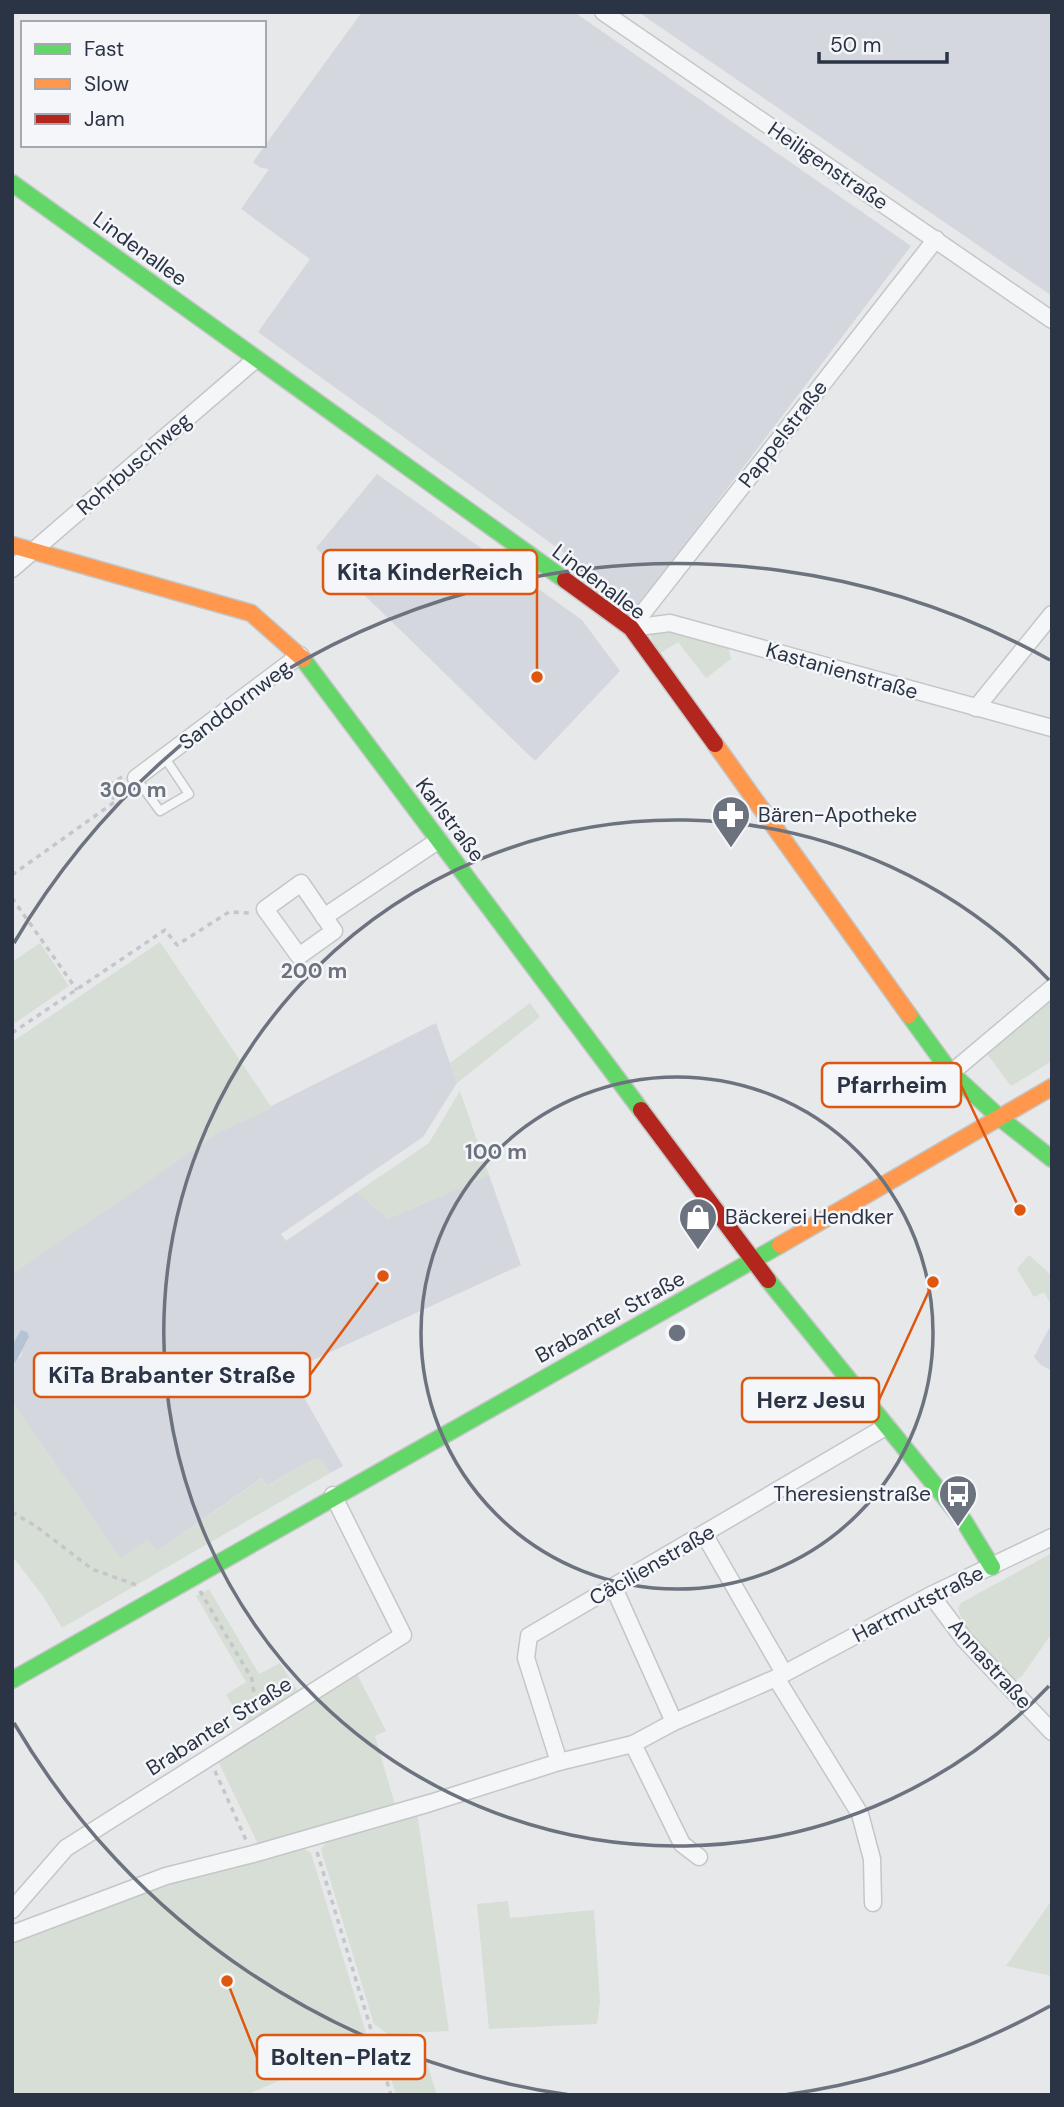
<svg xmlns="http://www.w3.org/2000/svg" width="1064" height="2107" font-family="'DM Sans',sans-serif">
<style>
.built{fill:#d4d7dd}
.green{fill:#d6ded6}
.water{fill:#b4c4d5}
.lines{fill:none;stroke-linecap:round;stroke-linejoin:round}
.lane-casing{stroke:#c4c6c8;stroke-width:11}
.street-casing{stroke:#c4c6c8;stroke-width:19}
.fast-casing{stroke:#c4c6c8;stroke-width:19}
.slow-casing{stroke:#c4c6c8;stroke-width:19}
.jam-casing{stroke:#c4c6c8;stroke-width:19}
.path{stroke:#c5c6ca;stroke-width:3.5;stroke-dasharray:5 5;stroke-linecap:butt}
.lane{stroke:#f5f6f7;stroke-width:8}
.street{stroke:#f5f6f7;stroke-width:16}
.fast{stroke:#63d668;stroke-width:16}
.slow{stroke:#ff974d;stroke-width:16}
.jam{stroke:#b3261e;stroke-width:16}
.ring{fill:none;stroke:#6c737f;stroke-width:3.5}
.labels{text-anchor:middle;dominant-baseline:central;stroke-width:5;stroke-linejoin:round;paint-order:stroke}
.street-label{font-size:21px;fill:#2b3445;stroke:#f4f6f9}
.poi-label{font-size:21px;fill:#2b3445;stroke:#f4f6f9;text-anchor:start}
.centre{fill:#6c737f;stroke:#f4f6f9;stroke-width:3.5}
.ring-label{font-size:21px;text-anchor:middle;font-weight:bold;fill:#6c737f;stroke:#f4f6f9;stroke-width:5;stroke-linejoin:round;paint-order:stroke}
.leader{fill:none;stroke:#df570f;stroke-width:2.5}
.callout-dot{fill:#df570f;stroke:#f4f6f9;stroke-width:2.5}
.callout{fill:#f4f6f9;stroke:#df570f;stroke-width:2.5}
.callout-label{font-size:23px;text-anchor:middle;font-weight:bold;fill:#2b3445}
</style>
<rect width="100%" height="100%" fill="#e6e8ea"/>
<g class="built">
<path d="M362,12H574L911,246L638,606L258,332L310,259L241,209L269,169L261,168L253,162Z"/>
<path d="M639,12H1052V296L647,18Z"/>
<path d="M377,474L582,620L620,671L535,761L316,548Z"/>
<path d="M436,1023L457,1083L423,1137L281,1234L286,1241L357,1192L388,1219L489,1175L521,1265L289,1371L343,1466L330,1473L323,1461L313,1459L267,1486L262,1478L157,1551L120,1558L12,1401V1366L21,1356L24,1343L20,1335L16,1338L12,1349V1274L218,1133Z"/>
<path d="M1052,1323V1371L1041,1365L1034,1357Z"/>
</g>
<g class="green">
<path d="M670,631L728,646L731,659L706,678L678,642L659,654L650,635Z"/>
<path d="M160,942L272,1108L218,1133L12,1274V1042Z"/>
<path d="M40,943L69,986L12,1025V962Z"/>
<path d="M1052,999V1061L1011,1086L985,1051Z"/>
<path d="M530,1003L540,1017L457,1083L450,1063Z"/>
<path d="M460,1091L489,1175L388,1219L357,1192L429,1143Z"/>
<path d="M1029,1255L1052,1276L1050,1303L1044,1292L1034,1297L1017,1269Z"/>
<path d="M12,1401L120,1558L148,1539L157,1551L263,1478L268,1486L313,1459L323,1461L330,1473L62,1628L43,1596L12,1556Z"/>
<path d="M1052,1553V1633L1022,1676L1016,1680C998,1671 962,1628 958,1608L961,1603Z"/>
<path d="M209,1589L259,1674L280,1663L299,1693L246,1726L226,1695L246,1682L196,1596Z"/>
<path d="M356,1672L386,1731L375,1736L395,1805L258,1844L217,1759Z"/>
<path d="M417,1812L449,2031L388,2034L374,2024L321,1850L328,1838Z"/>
<path d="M299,1846L311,1853L367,2036L338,2056L246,2095H12V1943L79,1914L169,1883Z"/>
<path d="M1052,1900V1976L1006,1966Z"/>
<path d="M508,1901L510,1918L594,1910L600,2002L597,2024L489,2029L477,1904Z"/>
<path d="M420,2042L437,2095H396L384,2054L391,2043Z"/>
</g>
<path class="water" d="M21,1330L27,1332L29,1337C22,1347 21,1357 12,1366L14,1342Z"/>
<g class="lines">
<defs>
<path id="lane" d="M136,778L160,811L189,794L165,758"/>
<g id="street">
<path d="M603,12L1052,320"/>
<path d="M12,569L256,359"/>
<path d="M631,628L936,239"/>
<path d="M631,628L670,623L1052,728"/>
<path d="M976,708L1052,614"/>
<path d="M136,778L300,655"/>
<path d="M301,883L334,931L299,956L265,909Z"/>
<path d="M324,917L439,840"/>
<path d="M951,1073L1052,988"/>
<path d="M704,1534L784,1673"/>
<path d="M614,1588L674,1722"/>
<path d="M931,1595L964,1639L1052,1732"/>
<path d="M776,1678L860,1814L872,1859L873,1903"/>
<path d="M633,1744L682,1844L699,1857"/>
<path d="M559,1762L526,1658L529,1636L887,1426"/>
<path d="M12,1910L66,1848L403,1635L333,1495"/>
<path d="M12,1934L166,1876L253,1854L430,1803L559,1762L633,1744L674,1722L776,1678L931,1595L1052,1537"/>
</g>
<g id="fast">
<path d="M12,183L565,580"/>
<path d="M303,659L641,1110"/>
<path d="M909,1015L951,1073L1000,1118L1052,1159"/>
<path d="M768,1280L964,1521L992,1567"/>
<path d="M12,1680L780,1245"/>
</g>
<g id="slow">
<path d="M12,545L251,613L303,659"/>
<path d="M715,744L909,1015"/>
<path d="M780,1245L1052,1087"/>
</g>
<g id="jam">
<path d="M565,580L631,628L715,744"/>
<path d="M641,1110L768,1280"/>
</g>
</defs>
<use href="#lane" class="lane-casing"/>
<use href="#street" class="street-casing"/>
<use href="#fast" class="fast-casing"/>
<use href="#slow" class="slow-casing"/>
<use href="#jam" class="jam-casing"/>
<g class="path">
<path d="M12,875L116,801L105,788L122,777"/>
<path d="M12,898L77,990"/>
<path d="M12,1033L165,930L177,945L229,912L251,913"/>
<path d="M12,1512L37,1527L92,1569L139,1586"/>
<path d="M200,1591L252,1679L256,1709"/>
<path d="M215,1771L246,1840"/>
<path d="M317,1852L391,2095"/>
</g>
<use href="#lane" class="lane"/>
<use href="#street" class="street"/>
<use href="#fast" class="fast"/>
<use href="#slow" class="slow"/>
<use href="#jam" class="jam"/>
</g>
<g class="ring">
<circle cx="677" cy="1333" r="256"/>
<path d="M1049 1686A513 513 0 1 1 1049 980"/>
<path d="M1050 2006A769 769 0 0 1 784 2095M570 2095A769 769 0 0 1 14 1723M14 943A769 769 0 0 1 1050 660"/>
</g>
<defs>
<symbol id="pharmacy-pin" viewBox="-11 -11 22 30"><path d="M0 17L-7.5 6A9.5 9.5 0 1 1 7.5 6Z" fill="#6c737f" stroke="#f4f6f9"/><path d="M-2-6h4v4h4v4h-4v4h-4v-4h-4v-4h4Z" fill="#fff"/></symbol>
<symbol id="shop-pin" viewBox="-11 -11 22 30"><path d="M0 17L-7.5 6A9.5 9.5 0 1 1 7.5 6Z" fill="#6c737f" stroke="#f4f6f9"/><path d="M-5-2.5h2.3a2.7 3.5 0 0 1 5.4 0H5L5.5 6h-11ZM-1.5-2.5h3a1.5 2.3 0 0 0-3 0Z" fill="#fff"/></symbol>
<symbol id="bus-pin" viewBox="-11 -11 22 30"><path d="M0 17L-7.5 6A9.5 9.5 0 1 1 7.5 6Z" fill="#6c737f" stroke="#f4f6f9"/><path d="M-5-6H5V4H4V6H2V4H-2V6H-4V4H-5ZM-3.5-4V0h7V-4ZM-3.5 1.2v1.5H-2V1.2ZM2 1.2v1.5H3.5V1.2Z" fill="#fff"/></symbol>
</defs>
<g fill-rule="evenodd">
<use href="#pharmacy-pin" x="709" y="793" width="44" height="60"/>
<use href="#shop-pin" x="676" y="1195" width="44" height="60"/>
<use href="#bus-pin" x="936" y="1472" width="44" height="60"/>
</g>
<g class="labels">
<g class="street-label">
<text transform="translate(828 166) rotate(34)">Heiligenstraße</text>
<text transform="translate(140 249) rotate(36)">Lindenallee</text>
<text transform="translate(783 434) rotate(-52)">Pappelstraße</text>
<text transform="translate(134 464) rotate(-41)">Rohrbuschweg</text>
<text transform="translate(599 582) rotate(37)">Lindenallee</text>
<text transform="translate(842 671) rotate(16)">Kastanienstraße</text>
<text transform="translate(235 705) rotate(-37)">Sanddornweg</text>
<text transform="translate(450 820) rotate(53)">Karlstraße</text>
<text transform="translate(610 1317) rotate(-29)">Brabanter Straße</text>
<text transform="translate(652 1565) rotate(-30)">Cäcilienstraße</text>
<text transform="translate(918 1604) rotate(-27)">Hartmutstraße</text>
<text transform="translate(990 1664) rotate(48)">Annastraße</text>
<text transform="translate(219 1726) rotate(-32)">Brabanter Straße</text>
</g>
<g class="poi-label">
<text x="758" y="815">Bären-Apotheke</text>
<text x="725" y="1217">Bäckerei Hendker</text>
<text x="931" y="1494" text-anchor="end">Theresienstraße</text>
</g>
</g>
<circle cx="677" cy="1333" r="10" class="centre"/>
<g class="ring-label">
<text x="133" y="797">300 m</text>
<text x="314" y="978">200 m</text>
<text x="496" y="1159">100 m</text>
</g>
<path class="leader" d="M537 677L537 572M1020 1210L961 1085M383 1276L310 1375M933 1282L879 1400M227 1981L257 2057"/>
<g class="callout-dot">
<circle cx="537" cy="677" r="7"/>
<circle cx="1020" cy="1210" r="7"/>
<circle cx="383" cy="1276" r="7"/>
<circle cx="933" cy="1282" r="7"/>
<circle cx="227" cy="1981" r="7"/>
</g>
<g class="callout">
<rect x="323" y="550" width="214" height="44" rx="7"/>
<rect x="822" y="1063" width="139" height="44" rx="7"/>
<rect x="34" y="1353" width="276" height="44" rx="7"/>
<rect x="742" y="1378" width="137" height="44" rx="7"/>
<rect x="257" y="2035" width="168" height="44" rx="7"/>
</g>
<g class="callout-label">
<text x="430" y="580">Kita KinderReich</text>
<text x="892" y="1093">Pfarrheim</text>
<text x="172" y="1383">KiTa Brabanter Straße</text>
<text x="811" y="1408">Herz Jesu</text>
<text x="341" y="2065">Bolten-Platz</text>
</g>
<rect width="1064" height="2107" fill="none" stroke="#2b3445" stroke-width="28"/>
<rect x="21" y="21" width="245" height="126" fill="#f4f6f9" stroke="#a4a8b1" stroke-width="2"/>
<rect x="35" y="44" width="35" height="10" fill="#63d668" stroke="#a4a8b1" stroke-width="2"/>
<text x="84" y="56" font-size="21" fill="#2b3445">Fast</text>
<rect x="35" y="79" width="35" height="10" fill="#ff974d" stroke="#a4a8b1" stroke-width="2"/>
<text x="84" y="91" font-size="21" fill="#2b3445">Slow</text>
<rect x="35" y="114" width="35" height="10" fill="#b3261e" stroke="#a4a8b1" stroke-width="2"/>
<text x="84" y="126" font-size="21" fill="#2b3445">Jam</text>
<path d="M819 52v10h128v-10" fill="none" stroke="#2b3445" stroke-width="3.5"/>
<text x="830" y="52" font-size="21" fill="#2b3445" stroke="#f4f6f9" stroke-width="5" paint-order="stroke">50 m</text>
</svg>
